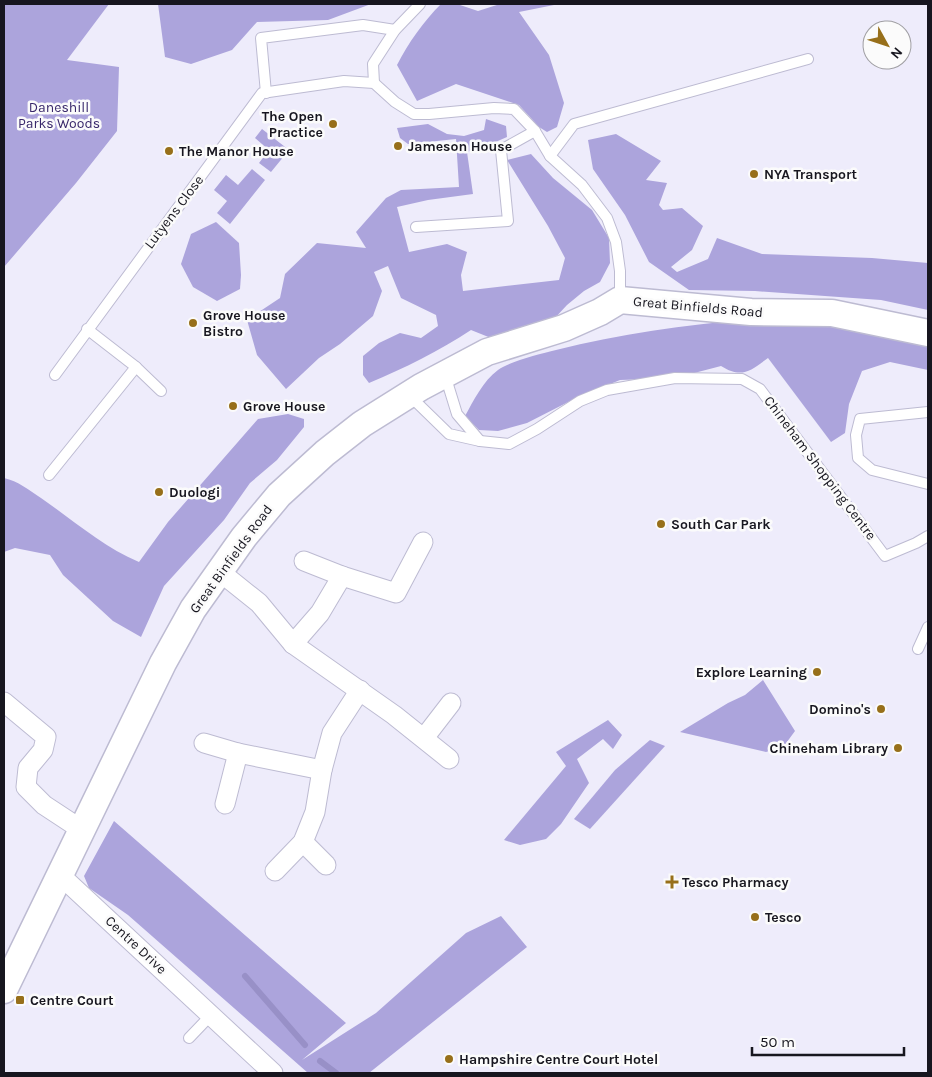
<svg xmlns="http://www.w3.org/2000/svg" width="932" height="1077" font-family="Karla,sans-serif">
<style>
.forest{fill:#aca4dc}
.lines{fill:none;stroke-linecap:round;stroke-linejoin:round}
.stream{stroke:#9890c7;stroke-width:6}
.lane-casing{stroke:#bdbbd2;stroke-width:12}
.street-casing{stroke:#bdbbd2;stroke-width:21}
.secondary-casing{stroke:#bdbbd2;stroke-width:29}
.lane{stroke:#fff;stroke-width:10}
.street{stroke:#fff;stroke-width:19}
.secondary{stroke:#fff;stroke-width:26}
.poi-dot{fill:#976f1a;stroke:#fbfbfb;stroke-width:2}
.labels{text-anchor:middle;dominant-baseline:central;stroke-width:5;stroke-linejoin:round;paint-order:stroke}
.park-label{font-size:14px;fill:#39286b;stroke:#fbfbfb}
.poi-label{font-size:14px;font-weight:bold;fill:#17161f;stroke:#fbfbfb;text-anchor:start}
.street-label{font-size:14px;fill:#17161f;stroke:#fbfbfb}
</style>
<rect width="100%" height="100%" fill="#eeecfb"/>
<g class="forest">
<path d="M4,4H109L67,60L119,67L117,131L76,183L4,267Z"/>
<path d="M158,4H371L328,20L257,22L232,50L191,64L165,57Z"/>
<path d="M441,4L460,5L478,11L500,4H559L519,12L549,55L564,103L557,127L547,132L539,127L519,105L456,84L417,101L397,65C409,42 423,22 441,4Z"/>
<path d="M486,119L506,126L507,137L484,147L467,152L473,194L428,200L397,207L409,252L447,244L467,252L461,275L463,291L559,280L565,258L548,226L507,160L531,154L553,178L592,210L609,238L610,263L600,282L584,291L567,305L553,320L528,325L491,338L471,330C439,351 405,368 369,383L363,375V356L379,343L400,333L421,338L438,326L436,315L401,298L388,266L374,272L382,291L373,316L340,344L319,358L286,389L257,355L247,320L280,298L285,274L317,243L366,248L356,232L386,198L401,190L459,187L456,139L408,144L400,138L397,128L428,124L447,134L464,136L484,130Z"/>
<path d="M262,129L289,150L271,172L259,163L269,150L255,138Z"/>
<path d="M616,134L661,161L646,180L667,183L659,205L663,210L682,208L703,226L692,250L671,267L677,272L708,259L717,238L762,254L872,258L928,263V310L881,300L755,291L689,290L649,262L625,215L593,169L588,140Z"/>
<path d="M252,169L265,180L230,224L217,213L227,201L214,190L226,175L238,185Z"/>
<path d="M216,222L239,243L241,275L240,289L217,301L193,287L181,264L191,234Z"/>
<path d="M751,319H832L928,339V370L890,362L862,371L849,404L845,433L831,442L768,358C750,371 742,379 721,366L675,378L620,380L576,398L527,423L498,431L479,430L465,416C474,400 483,381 498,370C511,361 540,354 556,350C620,334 684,325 751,319Z"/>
<path d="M288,414L304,419V427L277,460L250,483L224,520L164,586L141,637L113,621L63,575L50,555L15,548L4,552V478C18,481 29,490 41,498C73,520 103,547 139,562L168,522L258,419Z"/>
<path d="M763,680L795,731L784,746L766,752L680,732L728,703L745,695Z"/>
<path d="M608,720L622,735L613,749L603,739L577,759L589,783L561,824L546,839L520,845L504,840L566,766L556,752Z"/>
<path d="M650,740L665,746L590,829L574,819L615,770Z"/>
<path d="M114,821L346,1023L302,1060L376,1013L466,933L501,916L527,947L369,1073H308L128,915L89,888L84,876Z"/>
</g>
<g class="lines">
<g class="stream">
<path d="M245,976L305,1045"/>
<path d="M320,1061L336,1073"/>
</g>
<defs>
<g id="lane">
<path d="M374,83L373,64L395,30L420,4"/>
<path d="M266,93L261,38L363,25L395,30"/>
<path d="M550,156L574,124L808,59"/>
<path d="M416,227L508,221L501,150L535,131"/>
<path d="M136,367L161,391"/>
<path d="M55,375L262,93L344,81L374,83L395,102L414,114H429L494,108L514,109L535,131L550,156L582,185L607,218L616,242L620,271V299"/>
<path d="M445,375L457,414L480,441"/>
<path d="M409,395L449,434L480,441L509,444L537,429L580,401L607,390L675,378L742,379L760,389L885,556L916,543L928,536"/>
<path d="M928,412L860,419L856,435L858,458L872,470L928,484"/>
<path d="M49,475L136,367L87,329"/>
<path d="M918,649L928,627"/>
<path d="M189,1038L211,1015"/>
</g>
<g id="street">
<path d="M304,561L342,576L396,593L423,542"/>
<path d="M219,571L259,603L293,644L394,715L449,759"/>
<path d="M293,644L320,613L342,576"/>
<path d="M4,702L46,737L43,750L28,768L26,787L44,805L82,830"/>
<path d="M424,738L451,703"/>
<path d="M204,743L238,753L322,770"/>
<path d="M225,804L238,753"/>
<path d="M303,842L326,865"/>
<path d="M275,871L303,842L315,812L322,770L332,733L360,690"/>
<path d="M60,875L273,1073"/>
</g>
<path id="secondary" d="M4,990L163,663L193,609L244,537L279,495L325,453L362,424L421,387L487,352L564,328L600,312L620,300L751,312L832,313L928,333"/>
</defs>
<use href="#lane" class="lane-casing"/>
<use href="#street" class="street-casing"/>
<use href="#secondary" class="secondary-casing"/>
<use href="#lane" class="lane"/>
<use href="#street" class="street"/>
<use href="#secondary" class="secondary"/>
</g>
<g class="poi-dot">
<circle cx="333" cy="124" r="5"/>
<circle cx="398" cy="146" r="5"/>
<circle cx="169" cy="151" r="5"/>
<circle cx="754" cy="174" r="5"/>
<circle cx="193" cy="323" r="5"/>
<circle cx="233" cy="406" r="5"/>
<circle cx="159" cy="492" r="5"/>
<circle cx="661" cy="524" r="5"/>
<circle cx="817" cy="672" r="5"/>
<circle cx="881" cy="709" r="5"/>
<circle cx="898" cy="748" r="5"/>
<path d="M669.5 874.5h5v5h5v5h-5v5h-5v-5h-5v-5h5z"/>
<circle cx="755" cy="917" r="5"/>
<rect x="15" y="995" width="10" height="10" rx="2.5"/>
<circle cx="449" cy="1059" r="5"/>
</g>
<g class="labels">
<g class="park-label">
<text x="59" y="107">Daneshill<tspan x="59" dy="16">Parks Woods</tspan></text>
</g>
<g class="poi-label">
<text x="323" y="116" text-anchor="end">The Open<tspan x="323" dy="16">Practice</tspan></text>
<text x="408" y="146">Jameson House</text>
<text x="179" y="151">The Manor House</text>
<text x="764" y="174">NYA Transport</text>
<text x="203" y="315">Grove House<tspan x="203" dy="16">Bistro</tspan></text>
<text x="243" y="406">Grove House</text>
<text x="169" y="492">Duologi</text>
<text x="671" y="524">South Car Park</text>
<text x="807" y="672" text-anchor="end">Explore Learning</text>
<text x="871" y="709" text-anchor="end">Domino's</text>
<text x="888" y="748" text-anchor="end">Chineham Library</text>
<text x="682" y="882">Tesco Pharmacy</text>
<text x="765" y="917">Tesco</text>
<text x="30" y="1000">Centre Court</text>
<text x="459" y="1059">Hampshire Centre Court Hotel</text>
</g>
<g class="street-label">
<text transform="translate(174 212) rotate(-53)">Lutyens Close</text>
<text transform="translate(698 307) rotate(5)">Great Binfields Road</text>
<text transform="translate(820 468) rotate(53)">Chineham Shopping Centre</text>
<text transform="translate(231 559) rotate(-54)">Great Binfields Road</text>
<text transform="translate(136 945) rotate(43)">Centre Drive</text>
</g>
</g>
<rect width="932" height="1077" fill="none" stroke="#17161f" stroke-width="10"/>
<g transform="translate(887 45) rotate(130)"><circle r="24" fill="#fbfbfb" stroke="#a09fa3"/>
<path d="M0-4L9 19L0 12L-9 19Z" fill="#976f1a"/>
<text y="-8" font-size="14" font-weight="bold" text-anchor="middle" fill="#17161f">N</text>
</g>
<path d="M752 1047v8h152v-8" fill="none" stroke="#17161f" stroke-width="2.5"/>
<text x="760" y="1047" font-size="15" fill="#17161f" stroke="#fbfbfb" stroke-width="4" paint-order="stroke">50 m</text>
</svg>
